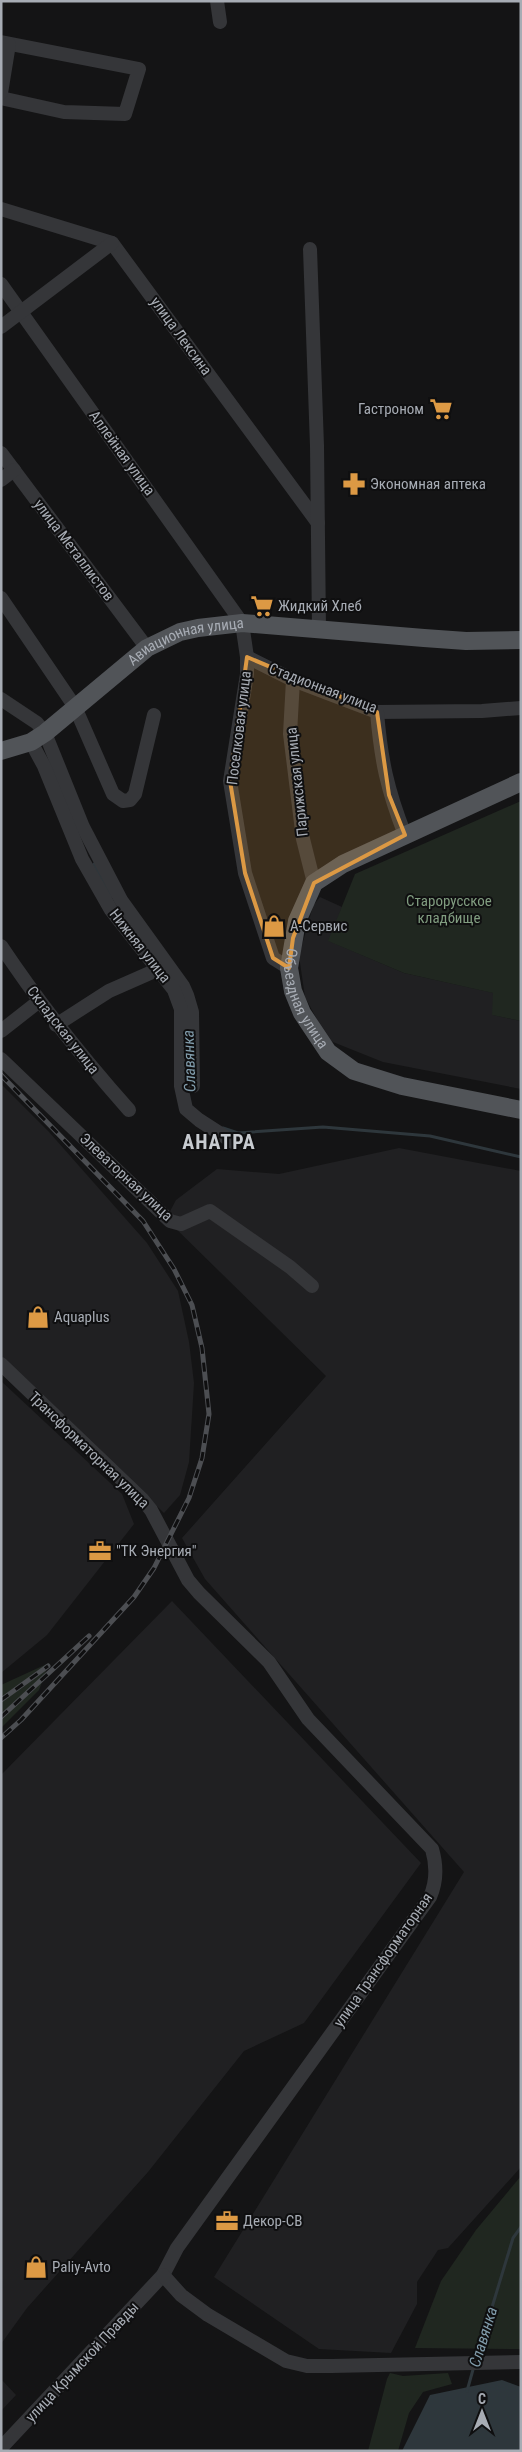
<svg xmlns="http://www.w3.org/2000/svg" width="522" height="2452" font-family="'Roboto Condensed',sans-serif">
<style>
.built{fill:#202022}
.green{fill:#202720}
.water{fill:#2e373c}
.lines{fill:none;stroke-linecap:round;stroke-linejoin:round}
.stream{stroke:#2e373c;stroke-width:3}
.minor{stroke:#353639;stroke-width:14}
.major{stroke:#515458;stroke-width:18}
.rail-casing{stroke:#4c4e52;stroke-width:5}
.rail{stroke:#0f0f10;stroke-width:3;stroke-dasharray:9;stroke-linecap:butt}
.marked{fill:#dc9944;fill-opacity:0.2;stroke:#dc9944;stroke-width:4;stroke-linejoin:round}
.labels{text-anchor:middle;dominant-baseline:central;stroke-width:4;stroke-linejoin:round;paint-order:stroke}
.street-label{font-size:15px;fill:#a7acb4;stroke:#0f0f10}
.poi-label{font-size:15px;fill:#a7acb4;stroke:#0f0f10;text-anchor:start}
.park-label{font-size:15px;fill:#819d80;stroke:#0f0f10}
.water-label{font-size:16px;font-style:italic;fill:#819cab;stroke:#0f0f10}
.district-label{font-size:20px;font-weight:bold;letter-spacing:1px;fill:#c7cbd0;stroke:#0f0f10}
</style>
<rect width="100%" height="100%" fill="#141415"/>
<g class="built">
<path d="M320,897L342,907L329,941L404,973L494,993L493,1015L521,1021V1089L383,1062L328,1040L305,997L299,956L313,906Z"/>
<path d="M1,1084L49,1132L147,1243L178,1291L189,1342L194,1383L189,1462L180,1495L164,1513L1,1356Z"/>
<path d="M399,1148L521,1171V2167L448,2248L438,2250L417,2282V2304L391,2353L319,2349L214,2277L464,1872L205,1579L182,1538L326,1376L166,1219L176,1200L217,1169L279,1174Z"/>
<path d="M1,1381L122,1494L134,1524L47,1635L1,1673Z"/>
<path d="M172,1601L421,1863L304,2023L244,2051L148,2172L27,2308L1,2344V1775Z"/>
<path d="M1,2379L16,2395L1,2411Z"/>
</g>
<g class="green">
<path d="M521,801V1021L492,1015L493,993L404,973L328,941L355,874Z"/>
<path d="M49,1663L39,1690L1,1728V1685Z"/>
<path d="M521,2176V2349L415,2348L441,2281L476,2230Z"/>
<path d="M390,2373L403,2376L448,2373L452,2384L423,2392L409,2413L398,2451H368L387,2379Z"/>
</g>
<path class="water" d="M502,2380L521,2387V2451H402L430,2395Z"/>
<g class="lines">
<g class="stream">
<path d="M94,864L111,896"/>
<path d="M223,1128L238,1133L323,1127L430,1136L521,1157"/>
<path d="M476,2360L513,2238L521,2227"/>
<path d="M467,2391L474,2366"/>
</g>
<g class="minor">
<path d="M217,1L220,22"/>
<path d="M1,42L139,69L125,114L64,112L1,98"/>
<path d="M1,93L9,44"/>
<path d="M1,209L112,243L318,523"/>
<path d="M310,249L317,446L319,629"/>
<path d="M1,284L242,623L247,657V674L230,781L245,873L273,958L289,968"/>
<path d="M1,327L112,243"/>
<path d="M1,453L147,648"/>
<path d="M1,480L14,470"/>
<path d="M1,598L75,707L113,794L123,801L130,800L135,794L154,715"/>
<path d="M247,657L293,680L377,712L482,711L521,708"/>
<path d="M293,680L290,734L303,839L314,883"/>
<path d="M1,699L37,723L45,733L83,827L121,900L183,986L187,995L192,1012L193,1086"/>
<path d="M377,712C381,760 387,789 405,835"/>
<path d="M31,742L44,766L82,859L111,910L174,990L181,1009V1086L186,1109L199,1120L233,1142"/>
<path d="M1,946C41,1006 82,1057 129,1110"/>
<path d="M56,1025L109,991L159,969"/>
<path d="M1,1031L38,1002"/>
<path d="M1,1059L170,1221L181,1224L210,1211L290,1267L312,1286"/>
<path d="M1,1364L142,1499L151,1510L188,1580L199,1593L269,1662L308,1719L432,1849C437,1866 437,1881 430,1897L177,2248L163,2275L1,2448"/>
<path d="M163,2275L181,2295L208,2315L286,2361L307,2366H331L521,2362"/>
</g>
<g class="major">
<path id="s1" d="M1,751L31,742L45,733L147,648L180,632L198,628L242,623L424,638L466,641L521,640"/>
<path id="s2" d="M521,782L343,864L314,883L297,921L289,968L293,991L302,1013L328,1052L354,1071L402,1086L521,1110"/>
</g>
<defs>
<g id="rail">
<path d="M1,1075L143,1221L174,1269L192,1305L202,1348L209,1414L202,1458L189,1498L154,1568L134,1597L21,1720L1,1738"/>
<path d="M1,1700L48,1666"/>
<path d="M1,1717L89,1636"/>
</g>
</defs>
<use href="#rail" class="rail-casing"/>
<use href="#rail" class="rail"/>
</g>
<path class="marked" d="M247,657L377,712L389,795L405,835L314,883L293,938L289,968L273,958L245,873L230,781Z"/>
<defs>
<symbol id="supermarket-bare" viewBox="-9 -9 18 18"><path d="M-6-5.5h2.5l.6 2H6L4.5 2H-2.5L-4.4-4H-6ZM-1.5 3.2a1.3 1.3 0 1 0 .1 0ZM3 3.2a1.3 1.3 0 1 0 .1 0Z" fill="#dc9944" stroke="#0f0f10" stroke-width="2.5" paint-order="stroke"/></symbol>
<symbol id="pharmacy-bare" viewBox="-9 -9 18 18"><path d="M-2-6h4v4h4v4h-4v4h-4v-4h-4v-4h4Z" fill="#dc9944" stroke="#0f0f10" stroke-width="2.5" paint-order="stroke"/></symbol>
<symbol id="shop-bare" viewBox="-9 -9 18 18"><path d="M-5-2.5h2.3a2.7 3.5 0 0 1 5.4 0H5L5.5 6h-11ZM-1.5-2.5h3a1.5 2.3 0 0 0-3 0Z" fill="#dc9944" stroke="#0f0f10" stroke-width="2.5" paint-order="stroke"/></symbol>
<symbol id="office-bare" viewBox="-9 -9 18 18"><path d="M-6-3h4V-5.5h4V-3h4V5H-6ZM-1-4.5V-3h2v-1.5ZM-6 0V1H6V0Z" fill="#dc9944" stroke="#0f0f10" stroke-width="2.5" paint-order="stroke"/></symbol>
</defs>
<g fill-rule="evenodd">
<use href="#supermarket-bare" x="425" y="393" width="32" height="32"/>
<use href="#pharmacy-bare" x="338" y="468" width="32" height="32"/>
<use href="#supermarket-bare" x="246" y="590" width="32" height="32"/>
<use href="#shop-bare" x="258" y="910" width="32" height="32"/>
<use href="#shop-bare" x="22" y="1301" width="32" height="32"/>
<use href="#office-bare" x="84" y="1535" width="32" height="32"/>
<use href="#office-bare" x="211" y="2205" width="32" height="32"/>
<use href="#shop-bare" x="20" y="2251" width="32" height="32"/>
</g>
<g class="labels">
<g class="street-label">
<text transform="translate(181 336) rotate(54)">улица Лексина</text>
<text transform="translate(122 453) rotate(54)">Аллейная улица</text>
<text transform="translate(74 550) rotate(53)">улица Металлистов</text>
<text stroke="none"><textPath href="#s1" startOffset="220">Авиационная улица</textPath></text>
<text transform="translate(323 688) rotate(21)">Стадионная улица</text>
<text transform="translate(239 728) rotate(-83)">Поселковая улица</text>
<text transform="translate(297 782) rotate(-96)">Парижская улица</text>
<text transform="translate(140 946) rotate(52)">Нижняя улица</text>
<text stroke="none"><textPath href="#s2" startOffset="354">Объездная улица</textPath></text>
<text transform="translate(63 1030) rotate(52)">Складская улица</text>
<text transform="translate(126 1177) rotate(43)">Элеваторная улица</text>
<text transform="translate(89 1450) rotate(44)">Трансформаторная улица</text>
<text transform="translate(383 1960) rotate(-55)">улица Трансформаторная</text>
<text transform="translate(82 2362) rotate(-47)">улица Крымской Правды</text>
</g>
<g class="poi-label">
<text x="424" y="409" text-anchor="end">Гастроном</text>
<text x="370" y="484">Экономная аптека</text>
<text x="278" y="606">Жидкий Хлеб</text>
<text x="290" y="926">А-Сервис</text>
<text x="54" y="1317">Aquaplus</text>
<text x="116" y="1551">"ТК Энергия"</text>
<text x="243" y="2221">Декор-СВ</text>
<text x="52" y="2267">Paliy-Avto</text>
</g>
<g class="park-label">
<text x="449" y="901">Старорусское<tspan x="449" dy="17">кладбище</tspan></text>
</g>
<g class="water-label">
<text transform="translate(189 1061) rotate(-92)">Славянка</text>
<text transform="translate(483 2337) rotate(-73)">Славянка</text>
</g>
<g class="district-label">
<text x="219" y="1142">АНАТРА</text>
</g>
</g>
<rect width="522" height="2452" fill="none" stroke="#a7acb4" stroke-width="5"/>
<g transform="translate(482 2412)" stroke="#0f0f10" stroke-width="4" paint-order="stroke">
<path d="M0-4L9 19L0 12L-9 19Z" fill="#a7acb4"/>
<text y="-8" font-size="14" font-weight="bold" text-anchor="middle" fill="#a7acb4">С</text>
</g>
</svg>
